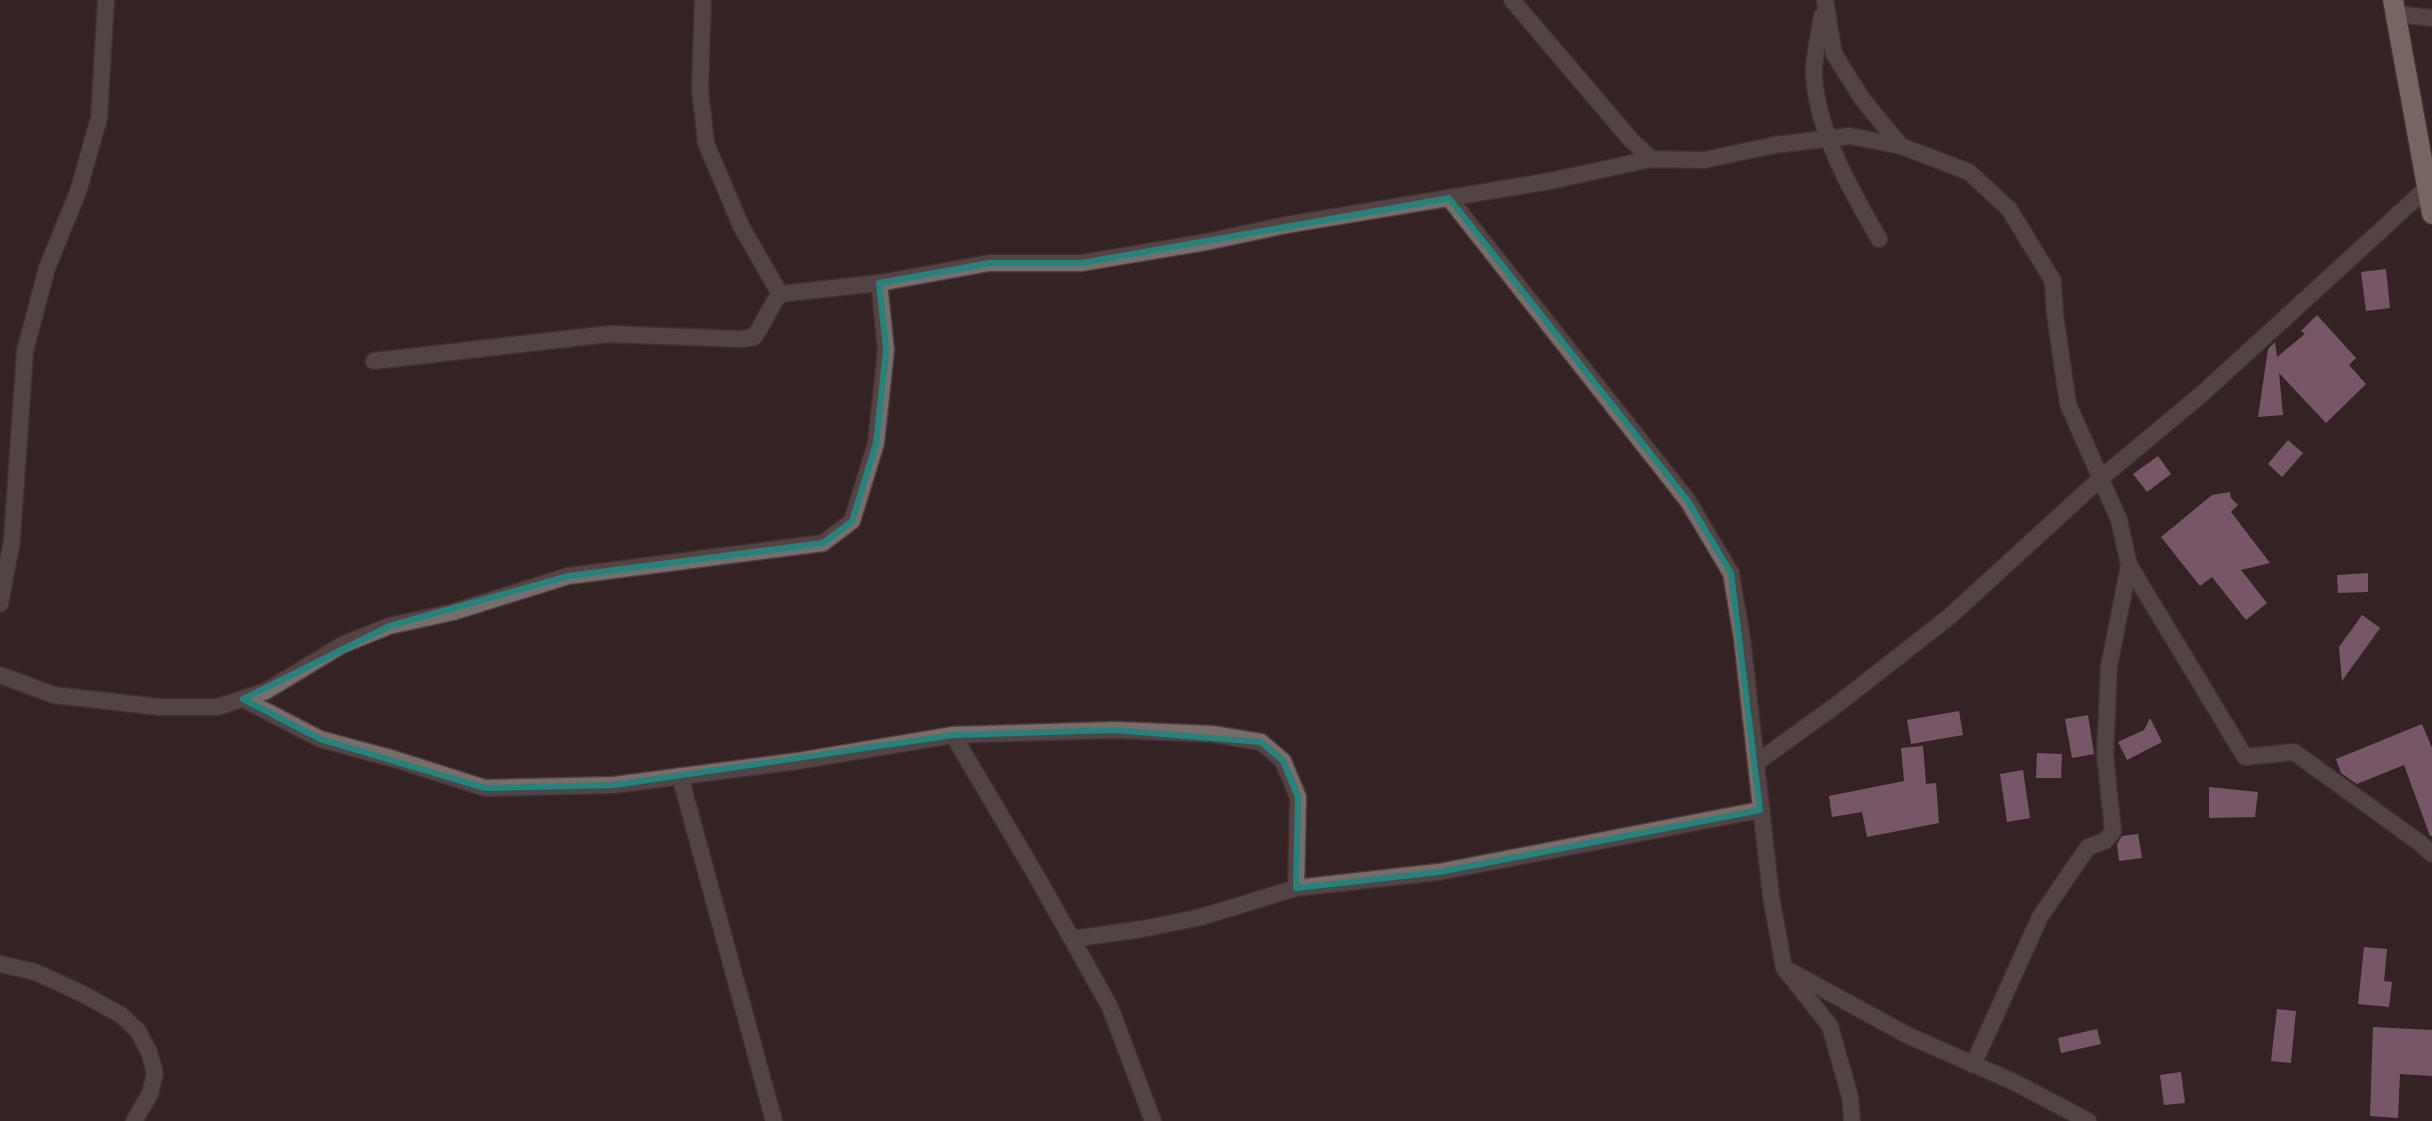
<svg xmlns="http://www.w3.org/2000/svg" width="2432" height="1121" font-family="'Fira Sans',sans-serif">
<style>
.building{fill:#c898b8}
.lines{fill:none;stroke-linecap:round;stroke-linejoin:round}
.minor-casing{stroke:#4f3e40;stroke-width:19}
.primary-casing{stroke:#4f3e40;stroke-width:23}
.minor{stroke:#776e6b;stroke-width:16}
.primary{stroke:#c8b5ad;stroke-width:20}
.marked{fill:none;stroke:#26827a;stroke-width:6;stroke-linejoin:round}
</style>
<rect width="100%" height="100%" fill="#342224"/>
<g class="building">
<path d="M2386,269L2390,308L2366,311L2361,272Z"/>
<path d="M2317,315L2356,358L2349,365L2366,384L2326,423L2279,373L2283,415L2258,417L2268,349L2275,342L2277,357L2305,334L2301,331Z"/>
<path d="M2288,440L2303,453L2282,477L2268,464Z"/>
<path d="M2158,456L2171,474L2147,492L2133,474Z"/>
<path d="M2230,492L2231,498L2238,505L2231,512L2270,563L2241,570L2267,603L2246,620L2212,577L2200,586L2161,537L2212,495Z"/>
<path d="M2368,573V592L2338,593L2337,575Z"/>
<path d="M2362,615L2380,628L2342,681L2339,647Z"/>
<path d="M1959,711L1963,735L1911,744L1907,720Z"/>
<path d="M2088,715L2094,754L2072,758L2065,719Z"/>
<path d="M2150,718L2162,742L2127,760L2118,742L2144,730Z"/>
<path d="M2422,724L2432,748V836H2430L2404,765L2357,784L2341,773L2336,759Z"/>
<path d="M1923,746L1926,784L1936,783L1939,823L1867,837L1862,812L1832,817L1829,796L1904,781L1901,748Z"/>
<path d="M2037,753L2062,754L2061,778H2036Z"/>
<path d="M2023,770L2030,818L2007,822L2000,774Z"/>
<path d="M2209,787L2258,792L2255,817L2209,818Z"/>
<path d="M2138,834L2142,858L2119,861L2117,844L2122,836Z"/>
<path d="M2364,947L2387,949L2384,981L2392,982L2389,1007L2358,1004Z"/>
<path d="M2277,1009L2296,1011L2291,1063L2271,1061Z"/>
<path d="M2373,1027L2432,1030V1076L2400,1074L2398,1118L2370,1116Z"/>
<path d="M2097,1029L2101,1044L2061,1053L2058,1038Z"/>
<path d="M2181,1072L2185,1103L2164,1105L2160,1075Z"/>
</g>
<g class="lines">
<defs>
<g id="minor">
<path d="M703,0L700,89L706,143L741,226L780,294"/>
<path d="M1512,0L1631,140L1651,159"/>
<path d="M1825,0L1834,54L1863,100L1901,146L1969,172L2009,209L2053,281L2055,314L2068,404L2119,520L2129,565L2245,757L2294,752L2420,843L2432,854"/>
<path d="M2396,14L2432,18"/>
<path d="M1822,16C1819,35 1813,58 1814,78C1819,135 1851,190 1879,239"/>
<path d="M1449,198L1688,501L1731,573L1742,638L1771,896L1784,968L1830,1026L1850,1097L1852,1121"/>
<path d="M374,361L609,334L741,339L754,337C764,323 769,308 780,294L879,283L989,263H1081L1206,242L1286,225L1550,181L1651,159L1704,160L1775,145L1850,136L1901,146"/>
<path d="M0,604L12,540L25,351L47,268L78,192L99,118L106,0"/>
<path d="M0,675L54,695L159,707H218L266,691L342,645L389,626L453,612L568,576L823,543L852,521L876,443L886,350L879,283"/>
<path d="M243,699L320,739L394,759L485,788L614,785L798,761L953,735L1115,730L1212,734L1261,742L1283,761L1298,797L1296,888"/>
<path d="M953,735L1033,870L1110,1007L1153,1121"/>
<path d="M1756,763L1839,703L1949,617L2101,478L2203,393L2427,188"/>
<path d="M680,776L774,1121"/>
<path d="M1072,939L1142,929L1201,917L1296,888L1439,872L1760,810"/>
<path d="M0,964L35,972L81,993L121,1015L138,1031L149,1052L155,1073L150,1094L134,1121"/>
<path d="M1790,971L1907,1035L2016,1083L2088,1121"/>
<path d="M1973,1065L2040,917L2088,847L2105,841L2113,831L2105,755L2109,666L2129,565"/>
</g>
<path id="primary" d="M2393,0L2432,214"/>
</defs>
<use href="#minor" class="minor-casing"/>
<use href="#primary" class="primary-casing"/>
<use href="#minor" class="minor"/>
<use href="#primary" class="primary"/>
</g>
<path d="M0 0H2432V1121H0ZM1449,198L1688,501L1731,573L1760,810L1439,872L1296,888L1298,797L1283,761L1261,742L1115,730L953,735L614,785L485,788L320,739L243,699L389,626L568,576L823,543L852,521L876,443L886,350L879,283L989,263H1081Z" fill="#342224" fill-opacity=".55" fill-rule="evenodd"/>
<path class="marked" d="M1449,198L1688,501L1731,573L1760,810L1439,872L1296,888L1298,797L1283,761L1261,742L1115,730L953,735L614,785L485,788L320,739L243,699L389,626L568,576L823,543L852,521L876,443L886,350L879,283L989,263H1081Z"/>
</svg>
